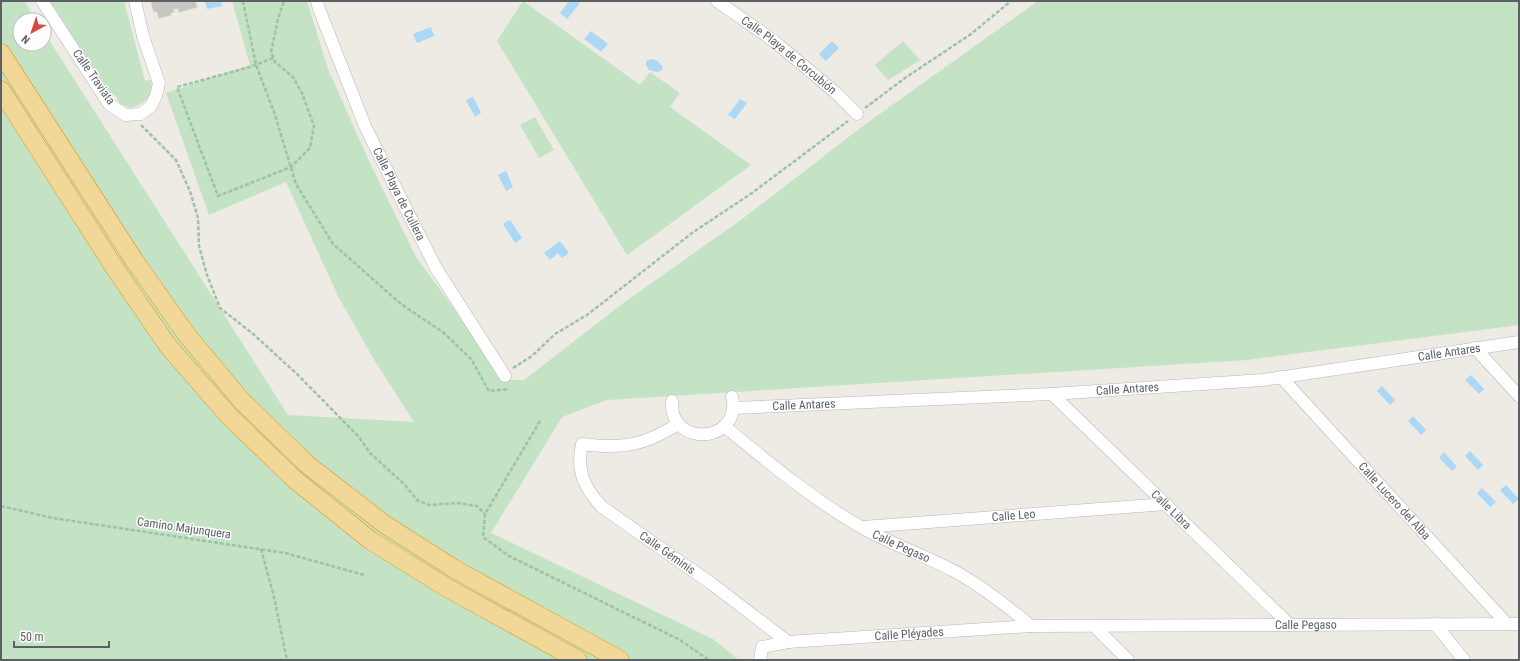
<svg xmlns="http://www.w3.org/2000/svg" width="1520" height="661" font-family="'Roboto Condensed',sans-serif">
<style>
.green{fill:#c4e2c4}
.water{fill:#acd7f5}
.building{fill:#c8c6c1;stroke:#d1ccc3}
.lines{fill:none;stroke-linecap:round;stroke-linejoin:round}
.minor-casing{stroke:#b5b6ba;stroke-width:13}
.highway-casing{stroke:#d7971a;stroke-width:19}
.path{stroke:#9dc2a7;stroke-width:2.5;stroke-dasharray:4 2;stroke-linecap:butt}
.minor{stroke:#fff;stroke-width:12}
.highway{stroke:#f1d898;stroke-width:18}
.labels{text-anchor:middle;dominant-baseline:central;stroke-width:3;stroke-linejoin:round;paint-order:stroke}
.street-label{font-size:12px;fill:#5c5f63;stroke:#fff}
</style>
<rect width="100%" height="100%" fill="#edebe4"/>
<g class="green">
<path d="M1,1H24L36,20H20V44H44V32L288,415L414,422L373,358L338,296L286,182L209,215L166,93L250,65L232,1H307L328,69L368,159L416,257L506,380H524L626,301L741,220L867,123L1038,1H1519V325L1247,360L607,400L562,417L491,533L713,639L739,660H1Z"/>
<path d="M50,1H124L145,81L151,80C154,96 145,103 131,108L120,104L115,95L111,97Z"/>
<path d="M523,1L640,85L650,72L680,93L670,107L751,165L627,255L497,41Z"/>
<path d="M903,41L920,60L888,80L875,65Z"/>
<path d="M535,117L554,150L539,158L520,125Z"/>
</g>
<g class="water">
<path d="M205,1H221L222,6L207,9Z"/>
<path d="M569,1H577L580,3L567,19L560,13Z"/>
<path d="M431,27L434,36L417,43L413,34Z"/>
<path d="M591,31L608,44L601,52L584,39Z"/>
<path d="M832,41L839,48L826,61L819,54Z"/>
<path d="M652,59L658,61L663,67L661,71L657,72L649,70L646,65V61Z"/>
<path d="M473,97L481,113L475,117L466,100Z"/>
<path d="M740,99L747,103L735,119L728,115Z"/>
<path d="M506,171L513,187L506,191L498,175Z"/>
<path d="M510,220L522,238L515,243L503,224Z"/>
<path d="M560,241L569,253L562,258L558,253L550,260L544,253Z"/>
<path d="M1471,375L1484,389L1479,394L1465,380Z"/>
<path d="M1382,386L1395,400L1390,405L1377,391Z"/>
<path d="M1413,416L1426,430L1421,435L1408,421Z"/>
<path d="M1470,451L1483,465L1478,470L1465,456Z"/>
<path d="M1444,452L1457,467L1452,471L1439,458Z"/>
<path d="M1506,485L1519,499L1513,504L1500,490Z"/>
<path d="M1482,488L1496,502L1490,507L1477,493Z"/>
</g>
<path class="building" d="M151,1H195L197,7L179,12L178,8L173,9L174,12L170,13L171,15L159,18L157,11L154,12Z"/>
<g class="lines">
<defs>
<g id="minor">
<path d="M42,1L109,104L125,115L141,114L151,106L156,96L159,83L143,36L135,1"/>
<path id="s1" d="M317,1L319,9L365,126L405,207L436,268L505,376"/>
<path id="s2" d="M717,1L774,41L835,92L857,114"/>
<path d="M1475,348L1519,396"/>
<path id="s3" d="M1281,377L1507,624"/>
<path id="s4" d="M1052,394L1290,625"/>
<path d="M672,401C669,444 729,444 733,409C734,405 733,401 732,397"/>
<path id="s5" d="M734,408L1052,394L1263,380L1519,342"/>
<path id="s6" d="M678,424C644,446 621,449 582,444C576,470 584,488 602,507L712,584L788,642"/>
<path id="s7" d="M724,426C768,462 812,499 861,527C891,544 924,555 954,571C982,586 1007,606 1031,626L1519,624"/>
<path id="s8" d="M863,527L1166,504"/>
<path d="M1435,624L1464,660"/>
<path d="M1094,626L1128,660"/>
<path id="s9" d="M760,660L762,647L788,642L1031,626"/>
</g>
<g id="highway">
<path d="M1,53L134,260L186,334L242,401L308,465L384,524L453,568L620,660"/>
<path d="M1,90L116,270L168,346L228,415L294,479L370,540L444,586L578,660"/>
</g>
</defs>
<use href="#minor" class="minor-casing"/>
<use href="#highway" class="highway-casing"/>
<g class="path">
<path d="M243,1L256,65L274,112L296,184L333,244L401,304L444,333L471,359L489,391L509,389"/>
<path d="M273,58L250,67L177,87L218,196L291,167L310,148L314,126L302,93L293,77L275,62L271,52L278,19L284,1"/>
<path d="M865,108L905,78L971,34L1011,1"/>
<path d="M141,125L176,160L190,191L198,218L199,246L207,275L220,308L252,333L297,374L359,437L370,453L405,485L417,500L429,505L458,503L477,506L485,514"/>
<path d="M513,368L532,356L555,334L587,315L692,233L752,193L848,121"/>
<path d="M540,421L485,514L483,537L509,556L680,640L709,660"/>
<path d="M1,506L53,518L285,553L364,575"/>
<path d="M261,549L274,597L287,660"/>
</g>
<use href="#minor" class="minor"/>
<use href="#highway" class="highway"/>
</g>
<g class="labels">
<g class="street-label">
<text stroke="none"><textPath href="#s2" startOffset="90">Calle Playa de Corcubión</textPath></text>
<text transform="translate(94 77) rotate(55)">Calle Traviata</text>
<text stroke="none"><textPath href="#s1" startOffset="210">Calle Playa de Cullera</textPath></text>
<text stroke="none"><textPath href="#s5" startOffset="718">Calle Antares</textPath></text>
<text stroke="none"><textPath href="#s5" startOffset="394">Calle Antares</textPath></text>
<text stroke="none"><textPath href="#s5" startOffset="70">Calle Antares</textPath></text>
<text stroke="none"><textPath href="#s3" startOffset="168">Calle Lucero del Alba</textPath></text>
<text stroke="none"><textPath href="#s4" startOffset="166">Calle Libra</textPath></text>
<text stroke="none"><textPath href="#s8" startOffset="151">Calle Leo</textPath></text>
<text transform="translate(184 528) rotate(8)">Camino Majunquera</text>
<text stroke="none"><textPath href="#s7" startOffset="215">Calle Pegaso</textPath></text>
<text stroke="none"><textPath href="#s6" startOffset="250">Calle Géminis</textPath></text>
<text stroke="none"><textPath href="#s7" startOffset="643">Calle Pegaso</textPath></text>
<text stroke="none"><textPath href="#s9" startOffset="161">Calle Pléyades</textPath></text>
</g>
</g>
<rect width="1520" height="661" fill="none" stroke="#5c5f63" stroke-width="4"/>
<g transform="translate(32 32) rotate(220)"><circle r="19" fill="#ffffff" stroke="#bebfc1"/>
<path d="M0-3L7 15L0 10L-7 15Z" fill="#d54a42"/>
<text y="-6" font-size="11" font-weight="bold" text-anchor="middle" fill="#5c5f63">N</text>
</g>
<path d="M14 641v6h95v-6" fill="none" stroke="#5c5f63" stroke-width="2"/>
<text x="20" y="641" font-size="12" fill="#5c5f63" stroke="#ffffff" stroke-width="3" paint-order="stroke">50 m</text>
</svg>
